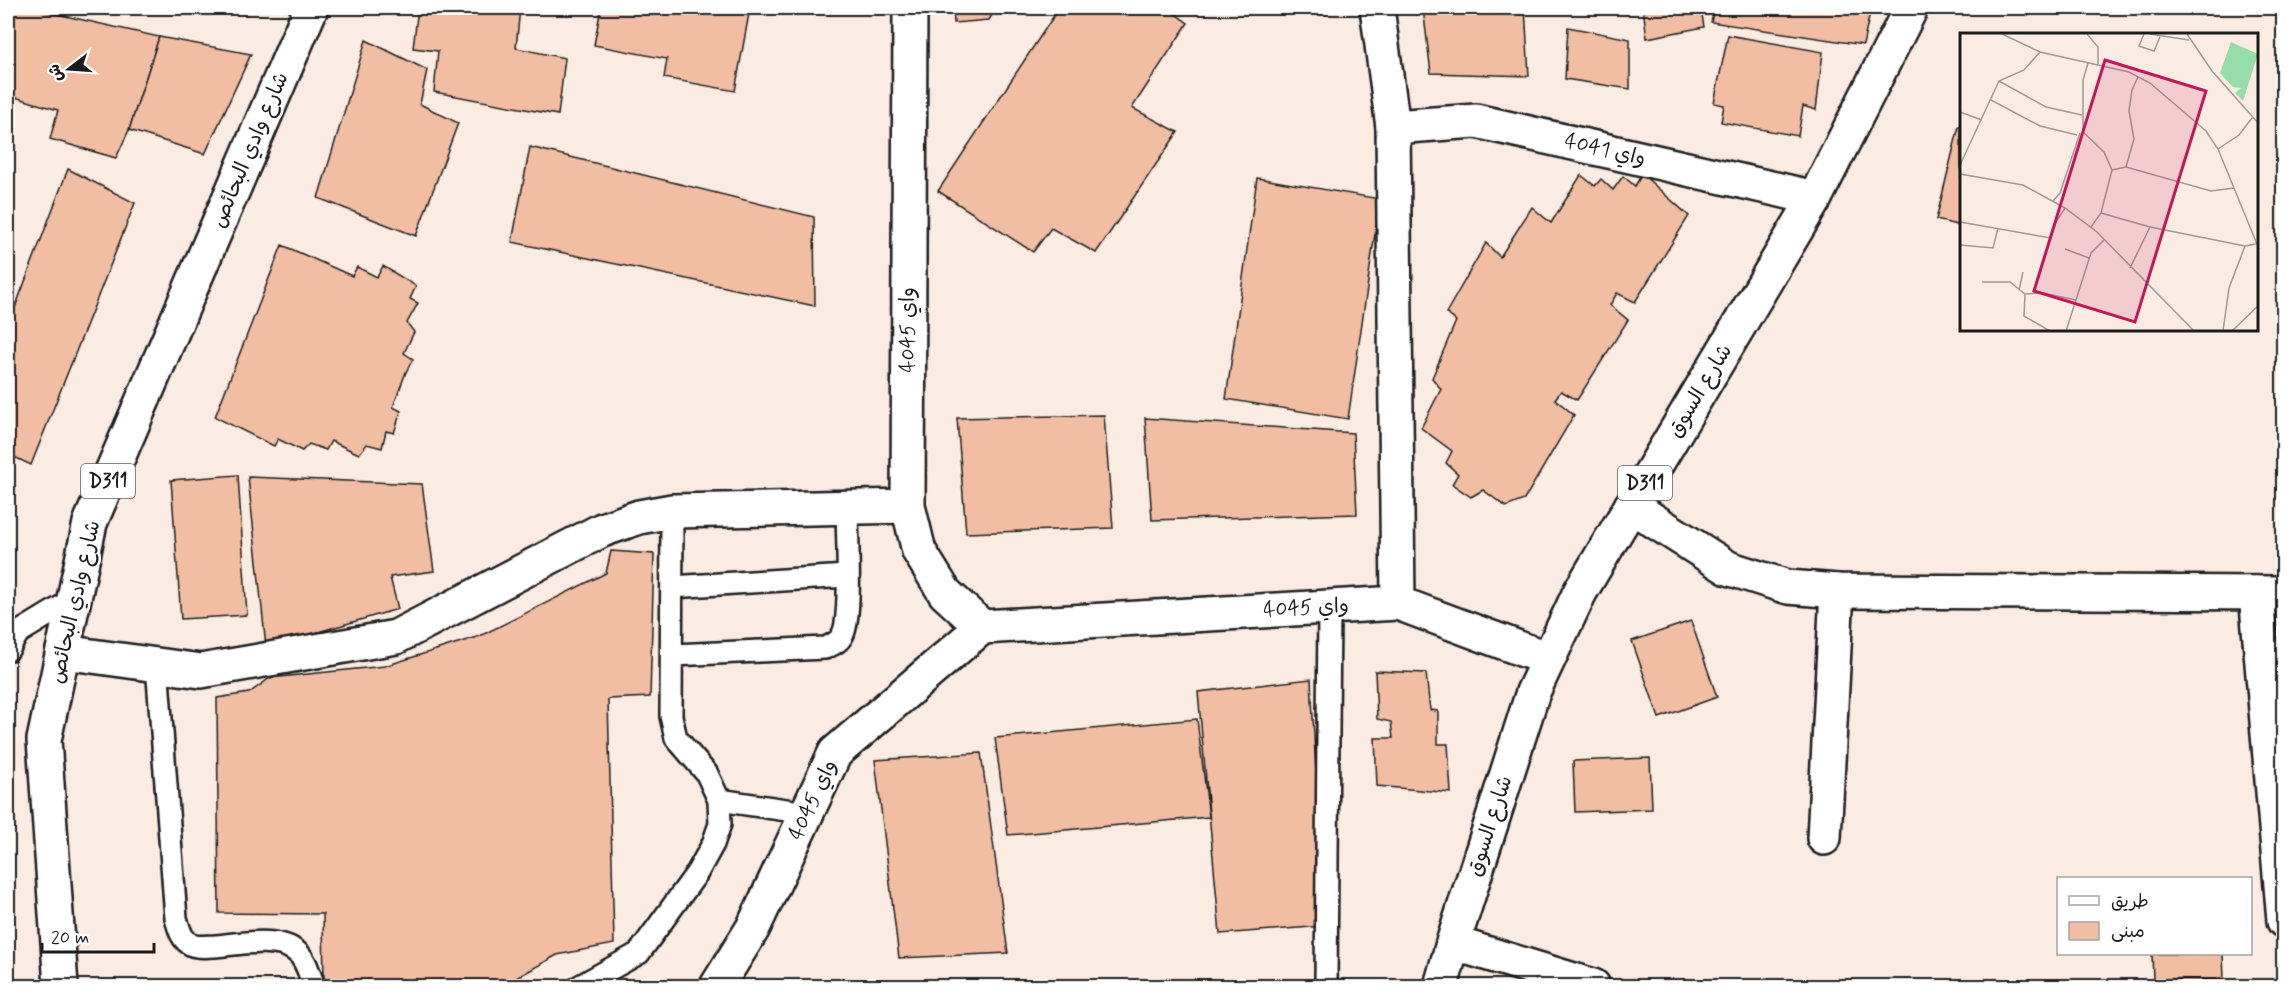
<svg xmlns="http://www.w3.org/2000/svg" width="2291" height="994" font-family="Mynerve,'Playpen Sans Arabic',sans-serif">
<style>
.building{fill:#f2bea3;stroke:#1c1c1c;stroke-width:1.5}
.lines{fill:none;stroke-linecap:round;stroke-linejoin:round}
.service-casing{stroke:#1c1c1c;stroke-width:26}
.minor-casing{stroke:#1c1c1c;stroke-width:38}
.tertiary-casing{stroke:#1c1c1c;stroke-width:38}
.primary-casing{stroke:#1c1c1c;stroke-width:38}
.service{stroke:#fff;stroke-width:21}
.minor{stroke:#fff;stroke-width:33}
.tertiary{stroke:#fff;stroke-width:33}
.primary{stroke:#fff;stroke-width:33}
.labels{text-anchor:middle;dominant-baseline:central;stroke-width:5;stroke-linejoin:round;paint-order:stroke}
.shield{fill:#fff;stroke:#606060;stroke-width:1.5}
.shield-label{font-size:20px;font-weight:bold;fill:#1c1c1c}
.street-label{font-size:21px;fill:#1c1c1c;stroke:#fff}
.inset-road{fill:none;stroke:#a29993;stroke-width:1.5}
.view{fill:#c2185b;fill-opacity:0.15;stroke:#c2185b;stroke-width:3}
.inset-edge{fill:none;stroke:#1c1c1c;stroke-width:3}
</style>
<rect width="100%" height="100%" fill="#fbece3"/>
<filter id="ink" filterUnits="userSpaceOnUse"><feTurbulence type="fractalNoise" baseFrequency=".0167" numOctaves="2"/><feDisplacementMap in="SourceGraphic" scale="12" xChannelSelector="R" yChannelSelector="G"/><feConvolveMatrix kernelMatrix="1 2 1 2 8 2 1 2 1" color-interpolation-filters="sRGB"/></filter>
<g filter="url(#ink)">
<g class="building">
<path d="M8,8H30L159,37L129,130L116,158L50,139L58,110L8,95Z"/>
<path d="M418,8H520L516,48L565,58L558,115L434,92L438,51L413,48Z"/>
<path d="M601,8H750L735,91L664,78L667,59L594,45Z"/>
<path d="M953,8H996L989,20L954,23Z"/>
<path d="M1059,8H1167L1188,23L1132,108L1178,132L1096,253L1051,228L1033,252L938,191Z"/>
<path d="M1423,8H1525L1529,76L1431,73Z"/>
<path d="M1643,8H1701L1704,27L1647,38Z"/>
<path d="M1714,8H1871L1863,45L1711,22Z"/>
<path d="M1568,27L1630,39V89L1565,79Z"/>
<path d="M1728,35L1823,52L1816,110L1803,106L1798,136L1721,122L1724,105L1714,103Z"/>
<path d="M159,37L251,54L205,154L129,130Z"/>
<path d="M366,40L427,70L420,104L458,123L416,236L318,198Z"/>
<path d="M1959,126H1961V226L1936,220Z"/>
<path d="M530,147L814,217L815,306L512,242Z"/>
<path d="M68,169L135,203L31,465L8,454V326Z"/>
<path d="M1642,174L1689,216L1635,302L1617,293L1610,305L1628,320L1577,400L1561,391L1555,399L1574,415L1524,500L1506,507L1483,490L1471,497L1452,484L1458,474L1446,463L1452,451L1421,428L1441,389L1432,378L1456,321L1446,313L1486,243L1500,257L1532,207L1551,223L1581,175L1595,186L1601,179L1613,190L1623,176L1635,186Z"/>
<path d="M1257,178L1380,199L1348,419L1226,399Z"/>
<path d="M282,245L352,276L357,267L377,277L383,266L416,286L410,299L418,303L407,323L414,332L404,353L413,359L406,372L393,407L401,411L394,433L386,431L382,448L367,444L359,454L331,441L326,450L309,444L302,451L278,439L274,446L215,417Z"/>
<path d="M1104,415L1113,528L966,533L957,418Z"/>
<path d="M1145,418L1353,433L1357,514L1152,520Z"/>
<path d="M238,475L247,615L181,619L171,480Z"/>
<path d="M248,477L422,484L434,571L390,577L398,609L266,647Z"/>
<path d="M611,551L654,554L650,697L608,699L614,944L557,955L502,986H324L323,914L219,913L217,698L249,693L270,678L385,666L480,636L606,573Z"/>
<path d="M1691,621L1717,697L1659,718L1632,641Z"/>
<path d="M1375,671L1426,673L1430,710L1438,711V744H1448L1451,793L1377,786L1375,738H1393L1391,722L1377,719Z"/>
<path d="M1311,679L1324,926L1220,934L1198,692Z"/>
<path d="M1197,719L1209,817L1008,835L995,738Z"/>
<path d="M981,753L1008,953L899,958L875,760Z"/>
<path d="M1650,758L1652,809L1575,812L1573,761Z"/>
<path d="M2152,954H2223L2224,980L2153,979Z"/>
</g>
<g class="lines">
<defs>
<g id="service">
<path d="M672,587L847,576"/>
<path d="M8,650L18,633L74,599"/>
<path d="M673,655L825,648C834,644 839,642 843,634C852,615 847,533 847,508"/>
<path d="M157,665L176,918C179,928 181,940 192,945C199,948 208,946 215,946C237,944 276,937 294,950C306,957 309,974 314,986"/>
<path d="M719,800L807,813"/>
<path d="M580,986L639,953L697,873L713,844L720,824L719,800L707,774L676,738L671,716L672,511"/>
<path d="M1326,986L1329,607"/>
</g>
<g id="minor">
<path d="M1377,8L1393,127L1398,603"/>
<path d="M1393,127L1476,121L1815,198"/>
<path d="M1631,506L1728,568L1788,587L1837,591L2284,593"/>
<path d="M2256,593L2284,921"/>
<path d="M63,652L201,671L396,637L602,530L639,517L672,511L908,506"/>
<path d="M1824,838L1837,591"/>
<path d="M1453,943L1593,986"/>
</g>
<g id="tertiary">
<path d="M910,8L908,506L919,551L945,593L982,627"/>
<path d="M717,986L753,928L835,753L982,627L1398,603L1548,659"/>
</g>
<g id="primary">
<path d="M61,986L44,740L90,523L311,8"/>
<path d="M1441,986L1453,943L1533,692L1580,592L1815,198L1911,8"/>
</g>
</defs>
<use href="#service" class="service-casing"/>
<use href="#minor" class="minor-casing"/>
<use href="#tertiary" class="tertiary-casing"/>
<use href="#primary" class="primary-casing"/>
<use href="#service" class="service"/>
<use href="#minor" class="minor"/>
<use href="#tertiary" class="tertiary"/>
<use href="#primary" class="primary"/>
</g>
</g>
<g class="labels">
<g class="shield">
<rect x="81" y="464" width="54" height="34" rx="4.5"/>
<rect x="1618" y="466" width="54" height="34" rx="4.5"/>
</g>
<g class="shield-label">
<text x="108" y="481">D311</text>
<text x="1645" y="483">D311</text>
</g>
<g class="street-label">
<text transform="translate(250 150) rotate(-67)">شارع وادي البحائص</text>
<text transform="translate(1605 150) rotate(13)">واي 4041</text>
<text transform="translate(908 330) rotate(-90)">واي 4045</text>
<text transform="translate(1700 391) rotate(-59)">شارع السوق</text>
<text transform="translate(75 602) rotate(-77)">شارع وادي البحائص</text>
<text transform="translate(1306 608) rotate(-3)">واي 4045</text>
<text transform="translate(813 800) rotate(-65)">واي 4045</text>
<text transform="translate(1490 826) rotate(-72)">شارع السوق</text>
</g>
</g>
<g transform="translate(1960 33)">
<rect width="298" height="298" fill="#fbece3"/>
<path d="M271,9L298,21L283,68L275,60L281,55L273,54L260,40Z" fill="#97ddab"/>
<path class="inset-road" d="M42,1L80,19L169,39L190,50L246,98L258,116L299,216M127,1L138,14V32M184,1L179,13L194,18L200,4M190,1L229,7M227,1L252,38L299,91M128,30L123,47V99L144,119L152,137L141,180L131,194M39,48L86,74L122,82M31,67L80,93L117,102M0,79L22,87M258,116L279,102L292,85M0,132L39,48L64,37L80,19M166,134L174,106L169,78L172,57L178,44M152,137L166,134L251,158L274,155M0,141L63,152L105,175L137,199L234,298M93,168L100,160L120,100M141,180L190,194L285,213M0,189L91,205M0,212L33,215L38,195M105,216L129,225M170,235L190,194M22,249H50L65,261L83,260L116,267M59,257L63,239M73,259L96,189L105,175M65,261L64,283L90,298M106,298L131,220L144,207M263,298L269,255L285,213L296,211M272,298L299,272"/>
<path class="view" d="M145,27L246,58L175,289L74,258Z"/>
<rect width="298" height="298" class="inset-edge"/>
</g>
<rect width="2291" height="994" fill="none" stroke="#fff" stroke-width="30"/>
<rect x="15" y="15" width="2261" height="964" fill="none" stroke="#1c1c1c" stroke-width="2" filter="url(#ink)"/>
<rect x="2057" y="877" width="195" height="78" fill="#ffffff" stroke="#a4a4a4" stroke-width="1.5"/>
<rect x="2069" y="896" width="30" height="9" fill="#ffffff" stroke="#a4a4a4" stroke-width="1.5"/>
<text x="2111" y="907" font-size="18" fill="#1c1c1c">طريق</text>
<rect x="2069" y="922" width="30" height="18" fill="#f2bea3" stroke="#a4a4a4" stroke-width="1.5"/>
<text x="2111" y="937" font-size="18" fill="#1c1c1c">مبنى</text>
<g transform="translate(69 69) rotate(253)" stroke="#ffffff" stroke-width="4.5" paint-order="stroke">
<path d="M0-4.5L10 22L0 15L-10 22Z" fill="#1c1c1c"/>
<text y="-9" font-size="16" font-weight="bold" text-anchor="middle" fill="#1c1c1c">ش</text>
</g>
<path d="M42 943v9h112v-9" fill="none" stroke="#1c1c1c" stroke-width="3"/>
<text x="51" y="943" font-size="18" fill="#1c1c1c" stroke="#ffffff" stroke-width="4.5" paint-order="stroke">20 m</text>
</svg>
